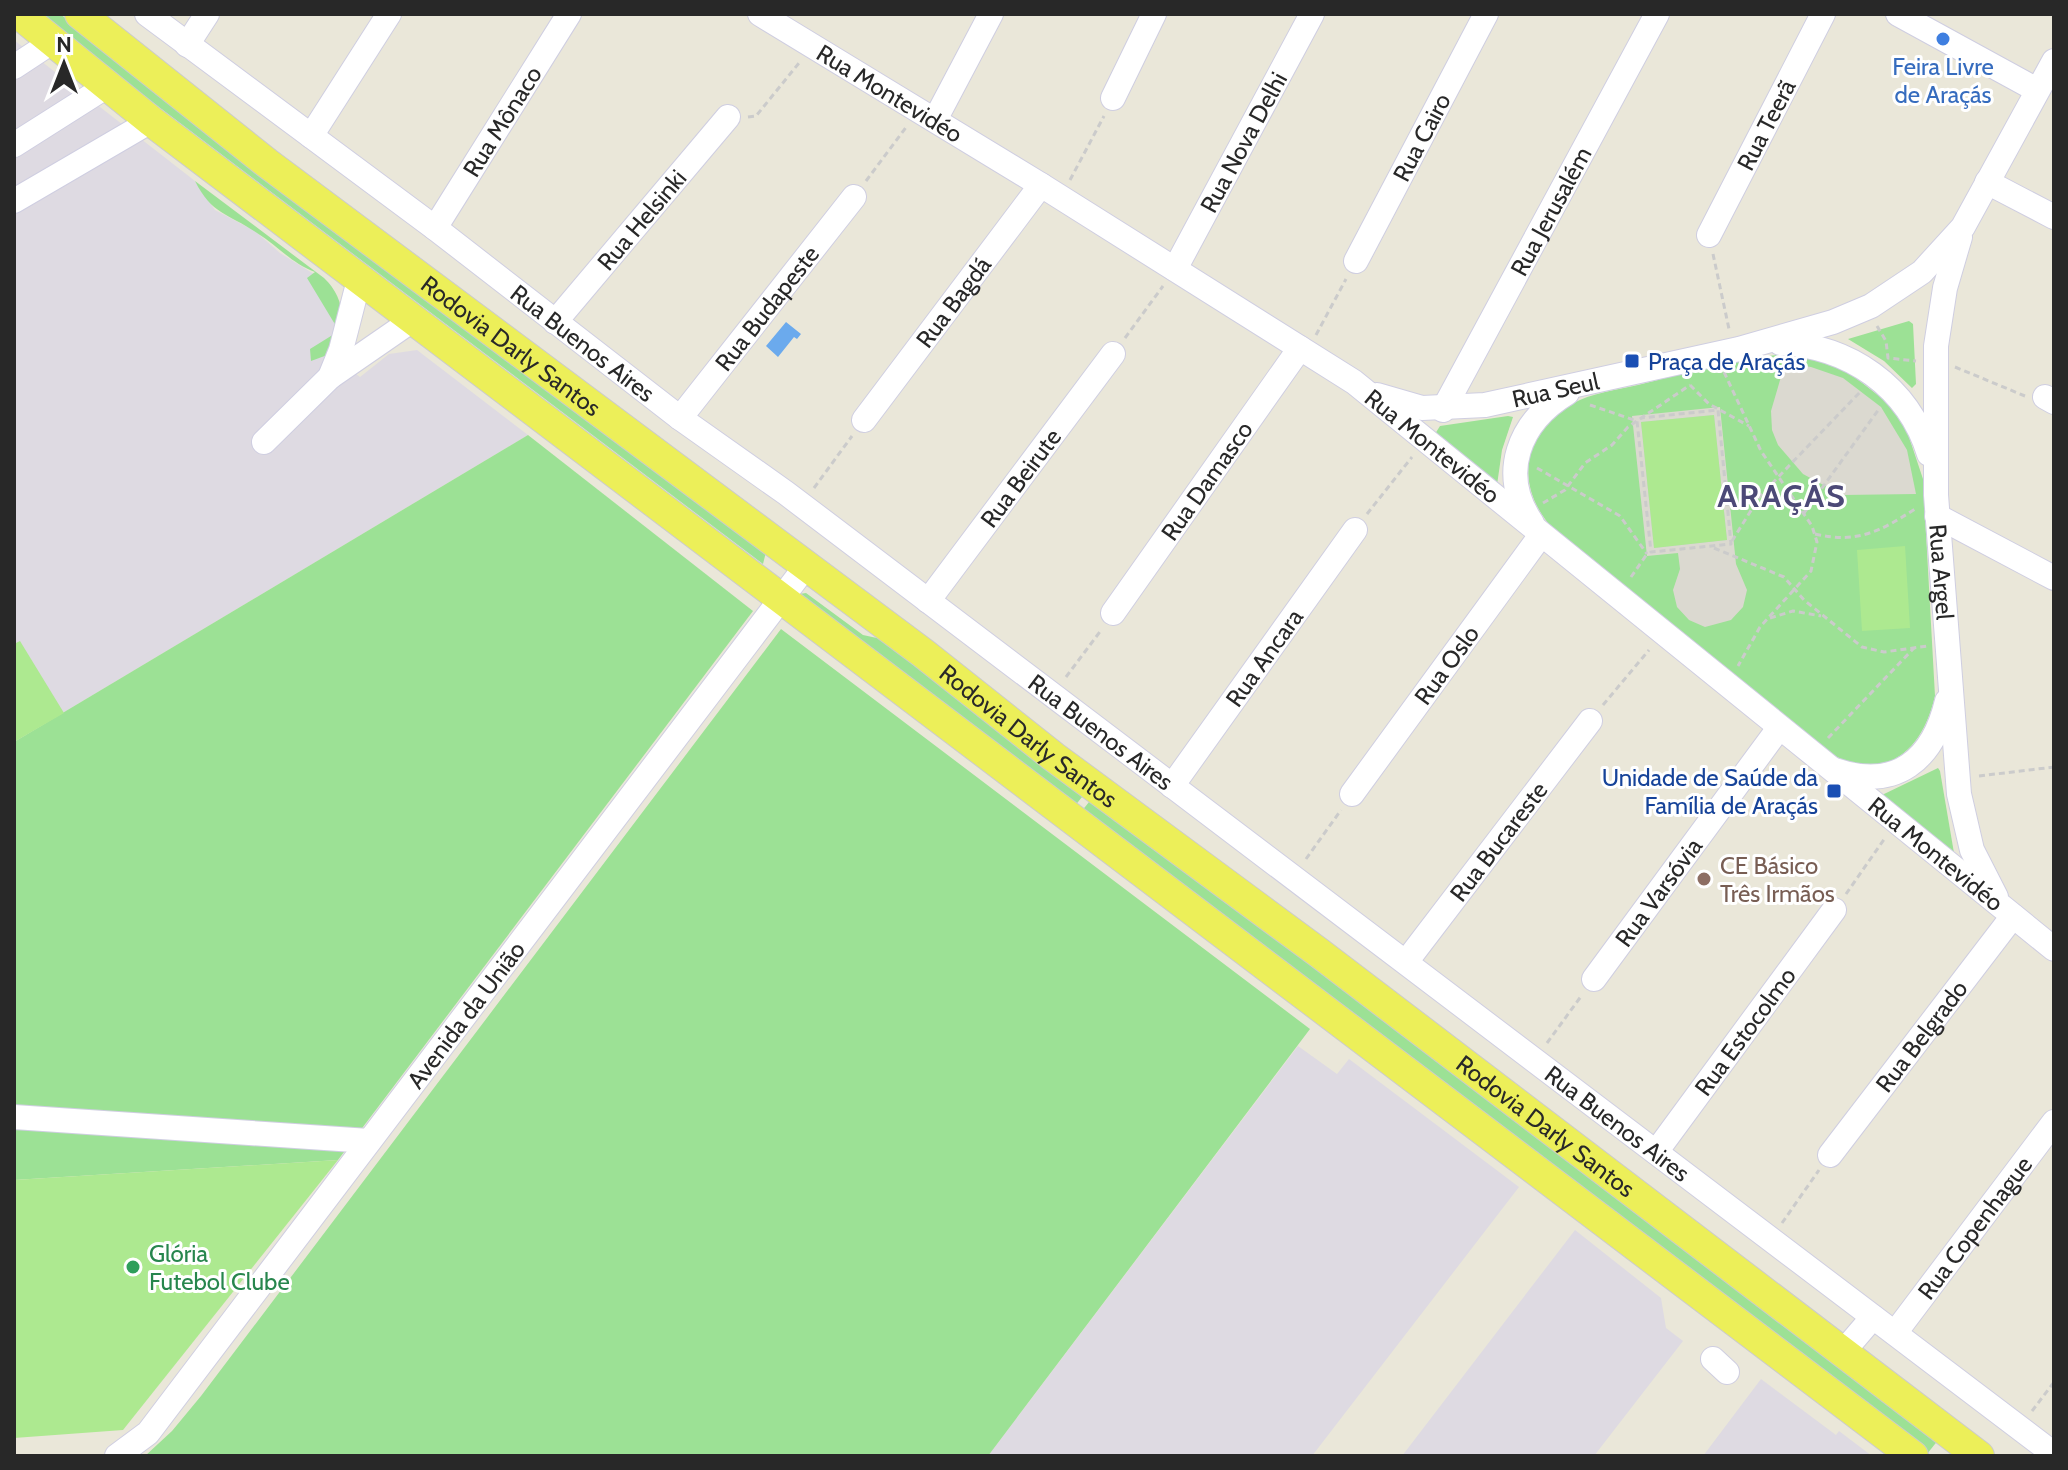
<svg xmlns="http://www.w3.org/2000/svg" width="2068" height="1470" font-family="Cabin,sans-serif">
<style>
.industrial{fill:#dedae2}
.green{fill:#9ce195}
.pitch{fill:#ade990}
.plaza{fill:#dbd9d0;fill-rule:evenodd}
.water{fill:#6baaed}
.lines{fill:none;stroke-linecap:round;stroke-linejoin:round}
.minor-casing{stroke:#cfcee1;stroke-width:26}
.major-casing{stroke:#cbcbcb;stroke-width:32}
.path{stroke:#cbcbcb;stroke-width:3;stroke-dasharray:6 4;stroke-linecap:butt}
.minor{stroke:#fff;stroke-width:24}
.major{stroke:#ecef59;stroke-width:30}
.shop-dot{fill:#3f7fe0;stroke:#fff;stroke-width:3}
.transit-dot{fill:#1a4fb4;stroke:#fff;stroke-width:3}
.education-dot{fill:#8d6e63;stroke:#fff;stroke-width:3}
.leisure-dot{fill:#2e9e5b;stroke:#fff;stroke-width:3}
.labels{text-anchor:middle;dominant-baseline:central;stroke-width:6;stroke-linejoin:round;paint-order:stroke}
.shop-label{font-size:24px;fill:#366cbe;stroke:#fff}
.street-label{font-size:24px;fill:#282828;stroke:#fff}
.transit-label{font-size:24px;fill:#164399;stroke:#fff;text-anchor:start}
.education-label{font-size:24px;fill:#785e54;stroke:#fff;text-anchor:start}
.leisure-label{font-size:24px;fill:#27864d;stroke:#fff;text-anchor:start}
.district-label{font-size:32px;font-weight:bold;letter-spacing:2px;fill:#4c4977;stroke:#fff}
</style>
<rect width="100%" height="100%" fill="#eae7d9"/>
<g class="industrial">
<path d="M14,40L195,181L215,210L255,231L280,253L330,284L342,309L328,352L360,377L389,354L417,350L528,435L14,742Z"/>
<path d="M1298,1046L1337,1074L1349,1059L1519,1187L1312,1456H988Z"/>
<path d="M1575,1230L1661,1298L1666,1328L1683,1341L1594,1456H1402Z"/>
<path d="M1761,1379L1836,1435L1839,1431L1872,1456H1703Z"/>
</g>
<g class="green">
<path d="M36,14H60L767,548L763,564Z"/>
<path d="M195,181L324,278C346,299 348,328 328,352L330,354L311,361L310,349L339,331L307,278L315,272C291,263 278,246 257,233C228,213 212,215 195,181Z"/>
<path d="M1909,321L1913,324L1916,384L1912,388L1884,361L1848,339Z"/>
<path d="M1777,355L1813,359L1847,371L1888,403L1907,431L1923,479L1935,696C1922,752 1885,784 1829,753L1556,532C1514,489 1520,434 1572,404C1591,393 1617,390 1638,385C1683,374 1730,359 1777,355Z"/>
<path d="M1508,416L1513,417L1502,450L1497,485L1435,434L1440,426Z"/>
<path d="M528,435L753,611L338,1160L14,1180V742Z"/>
<path d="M806,593L863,635L886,640L1086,792L1074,807L799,594Z"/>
<path d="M781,629L1310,1029L988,1456H145L172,1431L201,1396Z"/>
<path d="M1938,768L1940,771L1954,853L1882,795Z"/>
<path d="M1093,797L1939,1439L1927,1454L1081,812Z"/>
</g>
<g class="pitch">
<path d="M1714,415L1727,540L1654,548L1641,422Z"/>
<path d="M1905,546L1910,628L1862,631L1857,550Z"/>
<path d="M20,641L64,713L14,742V644Z"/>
<path d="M338,1160L123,1430L14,1438V1180Z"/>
</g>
<g class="plaza">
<path d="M1785,363L1811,367L1843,378L1881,407L1907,450L1916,494L1842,495L1803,474L1778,445L1772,430L1771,411Z"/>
<path d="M1720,407L1736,564L1747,590L1743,607L1731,620L1705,627L1689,620L1677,607L1673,590L1680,569L1678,553L1647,556L1632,416ZM1714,415L1727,540L1654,548L1641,422Z"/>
</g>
<path class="water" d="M786,322L801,334L797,339L794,337L778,357L766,346Z"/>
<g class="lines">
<defs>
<g id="minor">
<path id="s1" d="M147,14L435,228L680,418L786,493L2054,1454"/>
<path id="s2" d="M760,14L1041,185L1354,382L2054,949"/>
<path d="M1898,14L2037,90"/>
<path d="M187,45L207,14"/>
<path d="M14,67L52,42"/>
<path d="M1113,98L1154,14"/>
<path d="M935,120L991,14"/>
<path d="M311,136L389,14"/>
<path d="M14,145L107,86"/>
<path d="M1987,182L2054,217"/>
<path d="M14,201L151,121"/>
<path id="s3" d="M435,228L569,14"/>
<path id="s4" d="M1709,235L1823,14"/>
<path id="s5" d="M1960,237L1945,288L1936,346V495L1959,794L1972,850L1996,897"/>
<path id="s6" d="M1356,261L1486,14"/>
<path id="s7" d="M1175,269L1312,14"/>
<path id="s8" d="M555,322L728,117"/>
<path d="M1780,343C1849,346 1908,386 1929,454"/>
<path d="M330,377L414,319"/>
<path id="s9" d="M1377,395L1422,408L1485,405L1739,349L1833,322L1871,306L1922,272L1963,227L2054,61"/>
<path d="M2045,397L2054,402"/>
<path id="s10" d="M1443,410L1657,14"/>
<path id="s11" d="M680,418L854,197"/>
<path id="s12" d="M864,420L1041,185"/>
<path d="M264,442L330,377L341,350L360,276"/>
<path d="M1937,516L2054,578"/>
<path d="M1532,523C1498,474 1519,422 1567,393"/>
<path id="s13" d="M928,601L1113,354"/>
<path id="s14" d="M1113,613L1300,348"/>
<path d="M1835,770C1896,791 1933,760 1947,701"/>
<path id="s15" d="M1172,786L1355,530"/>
<path id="s16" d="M1352,794L1541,535"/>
<path id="s17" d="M1406,962L1590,721"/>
<path id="s18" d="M1594,979L1779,728"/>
<path d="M14,1117L369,1141"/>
<path id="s19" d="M1656,1152L1834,910"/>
<path id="s20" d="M1830,1155L2013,916"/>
<path id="s21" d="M1895,1333L2054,1122"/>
<path d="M1843,1352L1873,1317"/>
<path d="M1713,1359L1727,1372"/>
<path id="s22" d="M117,1456L148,1433L806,566"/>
</g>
<g id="major">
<path d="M19,14L151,121L1913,1456"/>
<path id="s23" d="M80,14L267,163L923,653L1054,757L1318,952L1979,1456"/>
</g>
</defs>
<use href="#minor" class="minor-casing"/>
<use href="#major" class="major-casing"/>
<g class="path">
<path d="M748,117L756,116L799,63"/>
<path d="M1070,180L1104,116"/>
<path d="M866,181L907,126"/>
<path d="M1713,254L1729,329"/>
<path d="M1877,326L1886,341L1888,358L1916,361"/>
<path d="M1316,335L1346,279"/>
<path d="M1125,338L1163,286"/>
<path d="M1955,367L2025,396"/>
<path d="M1724,372L1761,451L1812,526L1817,542L1811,571L1760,627L1738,666"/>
<path d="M1690,385L1709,404L1749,426"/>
<path d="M1590,405L1637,421L1651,552L1731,544L1718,410L1641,418"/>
<path d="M1537,468L1620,516L1647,554"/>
<path d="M814,488L852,436"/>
<path d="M1543,503L1565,490L1585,463L1612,445L1628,427L1690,385"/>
<path d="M1804,513L1879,409"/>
<path d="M1367,514L1412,457"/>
<path d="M1815,534C1857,544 1881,531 1915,509"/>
<path d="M1732,541L1760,496L1862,390"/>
<path d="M1714,548L1784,577L1804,600L1862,647L1884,652L1928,646"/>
<path d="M1631,577L1647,554"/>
<path d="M1770,618L1793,611L1821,616"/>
<path d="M1066,677L1102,629"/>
<path d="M1603,705L1649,650"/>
<path d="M1828,738L1914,648"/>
<path d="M1979,776L2054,767"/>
<path d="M1306,859L1341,810"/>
<path d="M1846,894L1885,838"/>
<path d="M1547,1043L1582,995"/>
<path d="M1782,1223L1819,1170"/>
<path d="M2032,1411L2054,1382"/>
</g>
<use href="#minor" class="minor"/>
<use href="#major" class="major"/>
</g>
<circle class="shop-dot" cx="1943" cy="39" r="8"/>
<g class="transit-dot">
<rect x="1624" y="353" width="16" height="16" rx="4"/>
<rect x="1826" y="783" width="16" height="16" rx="4"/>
</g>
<circle class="education-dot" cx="1704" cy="879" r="8"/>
<circle class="leisure-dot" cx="133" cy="1267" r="8"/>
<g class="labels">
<g class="shop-label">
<text x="1943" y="66">Feira Livre<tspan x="1943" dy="28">de Araçás</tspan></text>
</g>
<g class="street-label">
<text stroke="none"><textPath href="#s2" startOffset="152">Rua Montevidéo</textPath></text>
<text stroke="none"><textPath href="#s3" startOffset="126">Rua Mônaco</textPath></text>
<text stroke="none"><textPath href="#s4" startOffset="124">Rua Teerã</textPath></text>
<text stroke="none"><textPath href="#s6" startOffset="140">Rua Cairo</textPath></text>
<text stroke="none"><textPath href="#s7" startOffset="144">Rua Nova Delhi</textPath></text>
<text stroke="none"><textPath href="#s10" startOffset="226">Rua Jerusalém</textPath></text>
<text stroke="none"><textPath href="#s8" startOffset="134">Rua Helsinki</textPath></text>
<text stroke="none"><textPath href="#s12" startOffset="148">Rua Bagdá</textPath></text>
<text stroke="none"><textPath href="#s11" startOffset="140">Rua Budapeste</textPath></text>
<text stroke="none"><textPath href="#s1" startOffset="546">Rua Buenos Aires</textPath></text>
<text stroke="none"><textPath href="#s23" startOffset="544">Rodovia Darly Santos</textPath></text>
<text stroke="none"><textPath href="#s9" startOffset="182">Rua Seul</textPath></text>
<text stroke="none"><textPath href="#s2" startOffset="800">Rua Montevidéo</textPath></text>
<text stroke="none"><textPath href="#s13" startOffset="154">Rua Beirute</textPath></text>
<text stroke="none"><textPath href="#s14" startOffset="162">Rua Damasco</textPath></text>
<text stroke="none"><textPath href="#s5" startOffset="338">Rua Argel</textPath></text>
<text stroke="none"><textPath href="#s15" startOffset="158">Rua Ancara</textPath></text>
<text stroke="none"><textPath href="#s16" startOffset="160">Rua Oslo</textPath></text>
<text stroke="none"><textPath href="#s1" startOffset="1194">Rua Buenos Aires</textPath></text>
<text stroke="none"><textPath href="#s23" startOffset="1192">Rodovia Darly Santos</textPath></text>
<text stroke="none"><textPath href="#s17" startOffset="152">Rua Bucareste</textPath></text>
<text stroke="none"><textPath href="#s2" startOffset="1448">Rua Montevidéo</textPath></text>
<text stroke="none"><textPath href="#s18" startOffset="108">Rua Varsóvia</textPath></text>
<text stroke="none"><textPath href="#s22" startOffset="564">Avenida da União</textPath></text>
<text stroke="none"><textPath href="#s19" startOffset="150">Rua Estocolmo</textPath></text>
<text stroke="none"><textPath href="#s20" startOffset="150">Rua Belgrado</textPath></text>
<text stroke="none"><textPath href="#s1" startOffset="1842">Rua Buenos Aires</textPath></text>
<text stroke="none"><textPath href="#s23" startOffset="1840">Rodovia Darly Santos</textPath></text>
<text stroke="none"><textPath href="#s21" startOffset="132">Rua Copenhague</textPath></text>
</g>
<g class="transit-label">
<text x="1648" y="361">Praça de Araçás</text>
<text x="1818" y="777" text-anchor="end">Unidade de Saúde da<tspan x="1818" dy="28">Família de Araçás</tspan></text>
</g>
<g class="education-label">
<text x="1720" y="865">CE Básico<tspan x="1720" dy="28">Três Irmãos</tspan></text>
</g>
<g class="leisure-label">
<text x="149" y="1253">Glória<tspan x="149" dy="28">Futebol Clube</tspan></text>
</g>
<g class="district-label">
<text x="1782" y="495">ARAÇÁS</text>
</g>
</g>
<rect width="2068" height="1470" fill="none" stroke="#282828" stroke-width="32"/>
<g transform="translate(64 64)" stroke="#ffffff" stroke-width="6" paint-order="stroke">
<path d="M0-6L14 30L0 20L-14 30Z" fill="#282828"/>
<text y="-12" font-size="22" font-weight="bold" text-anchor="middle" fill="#282828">N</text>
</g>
</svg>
